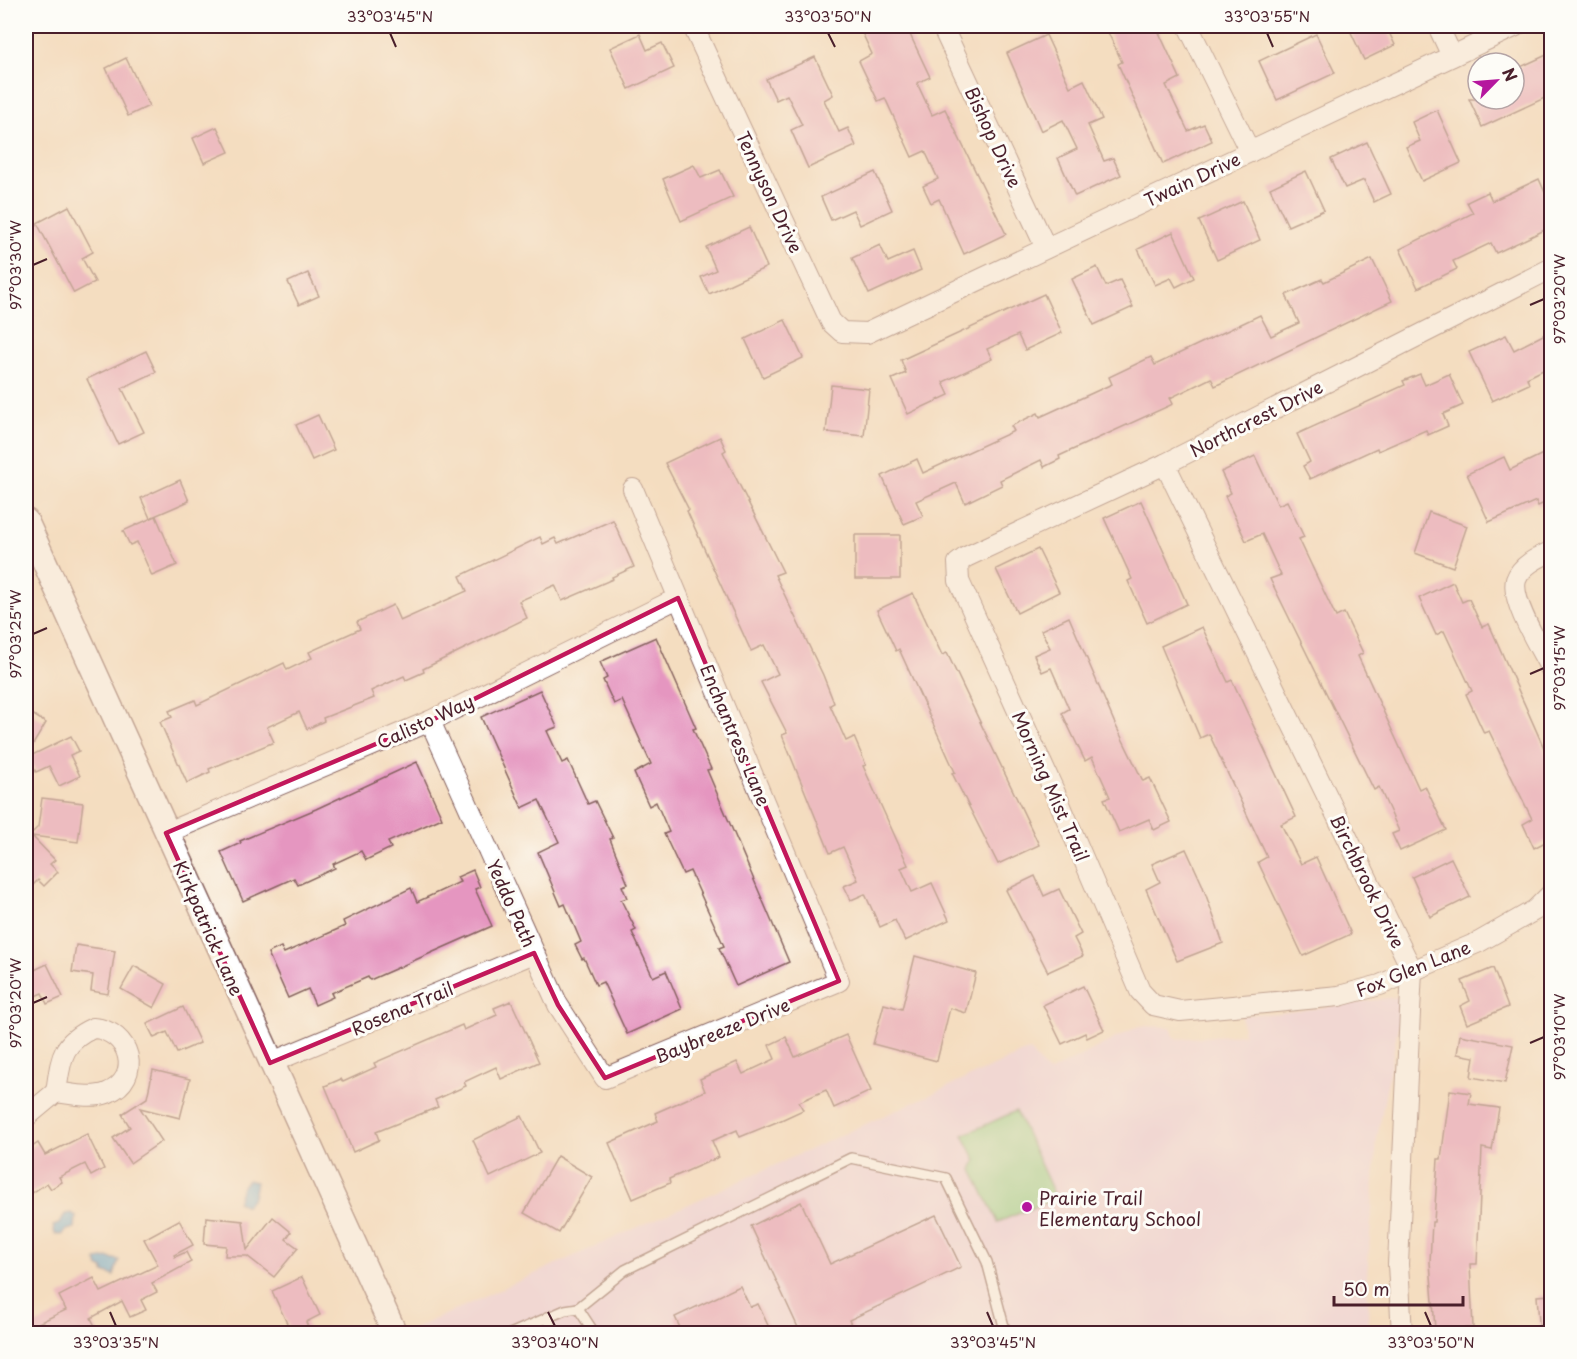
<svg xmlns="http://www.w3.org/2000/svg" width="1577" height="1359" font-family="'Playpen Sans',sans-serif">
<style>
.built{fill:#edd1e9}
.green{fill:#90d58f;stroke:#6d7a5d;stroke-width:1.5}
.water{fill:#5faad7;stroke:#546481;stroke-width:1.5}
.building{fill:#e596c0}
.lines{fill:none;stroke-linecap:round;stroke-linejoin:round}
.service-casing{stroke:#86625f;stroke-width:12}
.minor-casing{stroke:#86625f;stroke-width:22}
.tertiary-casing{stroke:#86625f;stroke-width:27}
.service{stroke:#fff;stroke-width:9}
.minor{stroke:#fff;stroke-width:20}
.tertiary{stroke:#fff;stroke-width:24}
.marked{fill:none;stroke:#c2185b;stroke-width:4.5;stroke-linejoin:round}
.ticks{fill:none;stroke:#4a1f2b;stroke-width:2}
.poi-dot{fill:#b5179e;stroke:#fdfcf7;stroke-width:2}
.labels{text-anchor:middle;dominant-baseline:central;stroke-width:6;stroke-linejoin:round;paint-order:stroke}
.street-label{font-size:18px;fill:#4a1f2b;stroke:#fdfcf7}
.poi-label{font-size:18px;fill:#4a1f2b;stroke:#fdfcf7;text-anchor:start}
.neatline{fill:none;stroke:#4a1f2b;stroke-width:2}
.ticks-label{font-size:15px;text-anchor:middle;fill:#4a1f2b}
</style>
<rect width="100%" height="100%" fill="#fdfcf7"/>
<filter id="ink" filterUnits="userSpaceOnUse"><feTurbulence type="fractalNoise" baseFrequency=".0167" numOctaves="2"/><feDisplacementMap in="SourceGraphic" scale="12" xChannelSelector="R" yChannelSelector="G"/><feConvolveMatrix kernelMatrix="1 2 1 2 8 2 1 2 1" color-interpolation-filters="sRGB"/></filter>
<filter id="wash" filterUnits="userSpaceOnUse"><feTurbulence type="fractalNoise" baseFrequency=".008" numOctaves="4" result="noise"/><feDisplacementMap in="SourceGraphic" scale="24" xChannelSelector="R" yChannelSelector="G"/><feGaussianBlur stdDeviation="1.35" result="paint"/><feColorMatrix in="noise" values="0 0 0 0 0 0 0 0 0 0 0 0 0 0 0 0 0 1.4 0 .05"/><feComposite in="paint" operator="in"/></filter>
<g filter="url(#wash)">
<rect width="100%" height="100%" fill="#f4ddc0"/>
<path class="built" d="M1404,996L1377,1138L1367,1276L1369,1333L402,1334L1029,1050L1048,1073L1139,1026L1171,1027L1175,1039L1244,1034L1241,1015L1280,1013Z"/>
<path class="green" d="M1016,1111L1056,1198L998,1222L972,1170L976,1160L963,1135Z"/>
<g class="water">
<path d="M248,1180L256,1182L253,1197L246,1206L237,1202L242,1187Z"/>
<path d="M72,1213L76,1217L75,1228L67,1230L62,1235L55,1234L53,1226L59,1224L65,1214Z"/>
<path d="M109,1258L119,1260L114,1276L104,1272V1269L98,1266L96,1260Z"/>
</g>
<g id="blocks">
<g class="building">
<path d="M859,26H906L930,77L917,83L932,115L945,109L1006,234L964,254L939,199L931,203L923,186L938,179L925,151L912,157L885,98L878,101L859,61L872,54Z"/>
<path d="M1105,26H1156L1180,78L1166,85L1188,131L1204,124L1212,141L1163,164L1118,64L1122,62Z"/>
<path d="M1348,26H1386L1395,45L1364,60Z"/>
<path d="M640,34L647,50L662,43L674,68L629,89L610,48Z"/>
<path d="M1316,34L1335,73L1277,100L1259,61Z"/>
<path d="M1046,35L1070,87L1084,80L1102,119L1088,125L1104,161L1113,158L1121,175L1075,196L1058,158L1077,149L1063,120L1041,131L1007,53Z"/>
<path d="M1551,53V95L1482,127L1469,99H1514V70Z"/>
<path d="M815,57L833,95L824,100L839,132L848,128L856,146L808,168L791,130L802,125L787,95L776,100L766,79Z"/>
<path d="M126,58L149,106L128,116L106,68Z"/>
<path d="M1437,110L1461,163L1422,181L1406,147L1420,141L1412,122Z"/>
<path d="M217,127L229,152L204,163L193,138Z"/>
<path d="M1367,142L1391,194L1374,202L1364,180L1345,188L1331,159Z"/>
<path d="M694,165L701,178L720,170L733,197L681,221L663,179Z"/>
<path d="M1306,171L1324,210L1288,226L1270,188Z"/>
<path d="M875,172L892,210L860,225L853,210L831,220L821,197Z"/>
<path d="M1539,179L1551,206V227L1496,253L1491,243L1453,261L1457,269L1418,288L1400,249L1473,213L1467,202L1488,192L1492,201Z"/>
<path d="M1243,201L1260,240L1217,260L1199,221Z"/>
<path d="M69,206L93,252L82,258L95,282L74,293L37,223Z"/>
<path d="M749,227L767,267L709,294L701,277L716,270L706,247Z"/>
<path d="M1173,232L1194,278L1176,287L1171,278L1155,285L1138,249Z"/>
<path d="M880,245L888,262L913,251L921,270L869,294L852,258Z"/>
<path d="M1372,259L1392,301L1215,386L1211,378L1170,398L1173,404L1059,456L1060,459L1044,467L1041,460L1000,480L1002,485L965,503L956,483L916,501L923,516L904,524L882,476L917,459L923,473L1014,431L1011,426L1038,413L1040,417L1112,384L1109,377L1151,357L1155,365L1260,315L1271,336L1299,323L1286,295L1322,279L1324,282Z"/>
<path d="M1097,267L1106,286L1120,280L1133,307L1094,325L1072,279Z"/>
<path d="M308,273L319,296L299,305L288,282Z"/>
<path d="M1044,294L1062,333L1025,350L1018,335L987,349L992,359L943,382L949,395L908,414L892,379L906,373L901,360Z"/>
<path d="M785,320L803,358L763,377L745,339Z"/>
<path d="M1551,331V366L1527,378L1529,384L1492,401L1469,352L1506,335L1514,350Z"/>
<path d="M146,351L156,372L122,388L144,432L118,444L87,379Z"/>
<path d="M1420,374L1425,385L1449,374L1463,405L1443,414L1448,426L1428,435L1426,430L1378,451L1377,448L1310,479L1303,466L1310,462L1297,434L1405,385L1403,381Z"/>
<path d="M831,385L869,389L864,436L826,432Z"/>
<path d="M318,415L334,450L312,460L296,425Z"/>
<path d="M720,437L726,450L723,452L783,572L775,575L823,675L834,703L830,705L846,741L854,737L866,765L863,766L908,865L901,868L912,892L932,883L949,920L905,941L895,920L880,927L865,894L851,900L844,886L858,880L843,847L830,853L782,735L787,733L761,682L778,674L764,645L751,651L687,511L689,510L665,463Z"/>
<path d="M1551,450V500L1538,506L1536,501L1489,522L1467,474L1504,457L1510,470Z"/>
<path d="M1255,456L1278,505L1287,501L1304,537L1299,539L1336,617L1344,613L1363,653L1358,656L1419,789L1425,786L1446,830L1400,851L1392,834L1399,831L1379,787L1374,790L1270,579L1281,575L1262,534L1246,541L1225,496L1231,493L1221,472Z"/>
<path d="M180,480L189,501L150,518L141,498Z"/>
<path d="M1141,501L1187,604L1147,623L1128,581L1132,579L1104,518Z"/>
<path d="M1429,512L1467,526L1453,567L1415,553Z"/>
<path d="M156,516L177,565L152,576L137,542L130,545L123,531Z"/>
<path d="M613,520L634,567L612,577L613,579L562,601L555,585L519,601L527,618L423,669L424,672L406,680L404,676L371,691L374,698L323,718L324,721L307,729L299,712L267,727L274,742L209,769L210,772L187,783L160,722L172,717L169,711L195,700L197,705L284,663L287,670L312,658L309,652L360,629L357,622L393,605L400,621L467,591L460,576L540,537L543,544L555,538L558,544Z"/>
<rect x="855" y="535" width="45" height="44"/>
<path d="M1038,549L1059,592L1017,613L996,569Z"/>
<path d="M1453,582L1462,602L1469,599L1482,627L1489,624L1551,764V839L1534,848L1523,824L1532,819L1489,731L1484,733L1466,694L1472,691L1444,631L1436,635L1419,598Z"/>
<path d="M913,593L942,655L947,653L1039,845L998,864L952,773L955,772L899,649L896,651L877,610Z"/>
<path d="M1069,617L1115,724L1143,781L1150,778L1171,822L1154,830L1149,819L1119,832L1104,799L1110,797L1092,757L1085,761L1062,713L1069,709L1051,668L1042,672L1034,655L1050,648L1041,630Z"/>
<path d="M1202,627L1228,682L1232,680L1296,817L1281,824L1301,864L1316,857L1351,934L1303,956L1258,862L1267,857L1209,734L1200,738L1161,646Z"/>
<path d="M656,637L696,728L693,729L711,769L707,770L789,962L736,986L719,948L724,946L690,871L683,874L664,834L669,832L656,802L649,806L634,773L651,764L622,700L614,704L603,680L607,678L600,662Z"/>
<path d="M540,690L557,727L547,731L562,763L568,760L588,804L595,801L613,838L610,839L628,884L622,886L627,898L621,900L636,930L632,932L653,977L666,971L682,1009L627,1034L603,982L596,985L584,958L582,959L575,945L581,942L565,904L561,906L538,852L559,842L539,800L522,808L481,717Z"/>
<path d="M26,710L46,723L26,756Z"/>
<path d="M71,736L79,751L70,755L80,776L59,786L49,766L36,772L28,757Z"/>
<path d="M417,762L442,818L388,842L391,848L366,860L361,851L333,864L335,868L298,885L294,878L243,901L221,852L241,843L240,841L316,809Z"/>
<path d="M42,798L83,803L78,842L32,836L55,860L50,864L58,872L44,886L38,880L26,892V830L30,835L38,827Z"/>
<path d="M1186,849L1202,884L1223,943L1177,961L1146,889L1160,882L1152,864Z"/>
<path d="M1451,858L1470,897L1430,917L1412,877Z"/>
<path d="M473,870L480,887L475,889L492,926L370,980L368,977L331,993L333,997L315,1005L308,989L288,998L268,953L281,947L284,953L345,926L343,921L411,888L417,902L460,882L457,877Z"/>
<path d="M1035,876L1044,896L1059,889L1081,934L1074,938L1083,956L1048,972L1006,890Z"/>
<path d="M76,945L115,951L108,994L91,991L93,975L72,972Z"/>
<path d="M915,956L976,973L966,1013L950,1008L937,1061L873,1044L884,1004L902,1009Z"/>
<path d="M47,964L63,997L47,1004L42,993L26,1000V974Z"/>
<path d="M134,966L166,984L154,1008L121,989Z"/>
<path d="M1493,968L1508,1007L1467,1024L1460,1006L1470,1001L1462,981Z"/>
<path d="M1083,986L1104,1030L1087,1038L1085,1033L1062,1044L1043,1005Z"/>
<path d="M511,1001L539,1062L501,1079L496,1067L464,1082L466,1086L435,1100L438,1107L376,1132L379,1140L353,1152L325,1086L341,1079L343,1082L376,1067L374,1063L462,1025L464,1030L497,1015L494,1008Z"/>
<path d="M183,1007L200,1043L177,1053L167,1032L154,1038L147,1024Z"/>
<path d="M846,1035L871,1091L834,1108L826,1090L799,1102L803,1110L779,1121L740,1137L737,1130L712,1141L719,1157L669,1179L670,1183L633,1199L609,1143L658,1121L655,1113L705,1091L700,1079L737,1062L743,1074L775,1059L769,1045L786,1037L795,1057Z"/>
<path d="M1460,1035L1513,1045L1505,1083L1471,1077L1474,1057L1457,1054Z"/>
<path d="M153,1070L190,1079L180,1118L140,1108L162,1141L130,1163L113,1138L130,1127L122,1114L147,1098Z"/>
<path d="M1450,1090L1471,1093L1469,1104L1499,1108L1492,1150L1482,1148L1477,1264H1470L1473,1328L1435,1329L1430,1262L1432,1222H1434L1438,1159H1441Z"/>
<path d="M522,1116L540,1153L490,1177L473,1140Z"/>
<path d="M87,1134L104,1169L91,1176L85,1164L59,1177L62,1182L51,1189L47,1183L26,1197V1151L38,1143L45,1155Z"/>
<path d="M557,1156L592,1177L559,1233L524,1213Z"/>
<path d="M801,1202L830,1264L936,1215L961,1267L849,1320L855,1334H801L751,1226Z"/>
<path d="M206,1217L243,1221L247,1250L273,1217L291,1232L286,1239L298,1248L274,1277L247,1256H225L226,1246L204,1244Z"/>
<path d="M179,1220L193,1245L174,1255L175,1257L186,1252L191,1262L152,1283L157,1292L141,1300L146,1310L130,1317L122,1301L91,1318L99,1334H26V1329L66,1310L59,1296L94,1278L101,1292L158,1265L144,1239Z"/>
<path d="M302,1277L320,1315L306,1322L311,1334H292L272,1291Z"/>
<path d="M740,1286L750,1307L758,1304L772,1334H683L675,1317Z"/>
<path d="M1551,1295V1334H1540L1537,1296Z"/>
</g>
</g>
</g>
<g filter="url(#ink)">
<use href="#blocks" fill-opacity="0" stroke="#86625f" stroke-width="1.5"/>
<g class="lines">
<defs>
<g id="service">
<path d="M578,1308L625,1270L851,1158L946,1178L987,1262L1006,1334"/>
<path d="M547,1317L555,1334"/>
<path d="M510,1334L565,1310L578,1308L595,1334"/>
</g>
<g id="minor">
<path d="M693,26L831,322L842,332L867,333L1516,26"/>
<path d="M942,26L1046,248"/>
<path d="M1188,26L1250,152"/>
<path d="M1438,26L1452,56"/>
<path d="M1552,268L1165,464L966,557L958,563L959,581L1060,804L1140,991L1153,1005L1180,1011L1339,996L1380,985L1479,942L1535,910L1552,893"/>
<path d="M1165,464L1412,970L1398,1264L1402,1334"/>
<path d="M1552,551C1539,557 1521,565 1516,580C1510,601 1542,651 1552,671"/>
<path d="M430,721L558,1005L605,1078L839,981L633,489"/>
<path d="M166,833L430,721L678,598"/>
<path d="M93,1028C130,1030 144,1078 107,1093C92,1099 72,1094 56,1092C61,1060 60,1043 93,1028Z"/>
<path d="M270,1063L534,953"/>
<path d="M26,1117L56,1092"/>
</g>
<path id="tertiary" d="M26,521L395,1334"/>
</defs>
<use href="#service" class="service-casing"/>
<use href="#minor" class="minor-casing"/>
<use href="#tertiary" class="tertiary-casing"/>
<use href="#service" class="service"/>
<use href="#minor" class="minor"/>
<use href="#tertiary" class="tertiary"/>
</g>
</g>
<path d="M0 0H1577V1359H0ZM678,598L839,981L605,1078L558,1005L534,953L270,1063L166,833L430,721Z" fill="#f4ddc0" fill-opacity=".55" fill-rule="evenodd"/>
<path class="marked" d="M678,598L839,981L605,1078L558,1005L534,953L270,1063L166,833L430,721Z"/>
<path class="ticks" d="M390,33L396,47M828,33L835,47M1267,33L1273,47M33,265L47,259M1530,305L1544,299M33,634L47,628M1530,674L1544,668M33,1003L47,997M1530,1043L1544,1037M110,1312L116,1326M548,1312L555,1326M987,1312L993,1326M1425,1312L1431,1326"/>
<circle class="poi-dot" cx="1027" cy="1207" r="6"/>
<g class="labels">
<g class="street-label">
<text transform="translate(994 137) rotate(65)">Bishop Drive</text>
<text transform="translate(1192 179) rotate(-25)">Twain Drive</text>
<text transform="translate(770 192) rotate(65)">Tennyson Drive</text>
<text transform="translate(1256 418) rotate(-27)">Northcrest Drive</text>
<text transform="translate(425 721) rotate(-25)">Calisto Way</text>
<text transform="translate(736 735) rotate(67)">Enchantress Lane</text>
<text transform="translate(1051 786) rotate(66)">Morning Mist Trail</text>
<text transform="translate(1368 881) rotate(64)">Birchbrook Drive</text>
<text transform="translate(512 903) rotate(66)">Yeddo Path</text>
<text transform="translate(209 928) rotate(66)">Kirkpatrick Lane</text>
<text transform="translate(1413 968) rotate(-22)">Fox Glen Lane</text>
<text transform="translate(402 1008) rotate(-23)">Rosena Trail</text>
<text transform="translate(722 1030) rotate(-22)">Baybreeze Drive</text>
</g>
<g class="poi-label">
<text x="1039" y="1197">Prairie Trail<tspan x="1039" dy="21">Elementary School</tspan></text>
</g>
</g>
<rect width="1577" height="1359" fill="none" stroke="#fdfcf7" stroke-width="66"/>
<g transform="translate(1496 81) rotate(65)"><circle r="28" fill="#fdfcf7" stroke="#b5a4a5" stroke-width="1.5"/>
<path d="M0-4.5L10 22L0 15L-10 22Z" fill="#b5179e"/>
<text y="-9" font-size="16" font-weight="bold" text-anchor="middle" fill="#4a1f2b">N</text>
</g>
<path d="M1334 1296v9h129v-9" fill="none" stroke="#4a1f2b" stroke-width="3"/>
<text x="1343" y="1296" font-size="18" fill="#4a1f2b" stroke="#fdfcf7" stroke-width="4.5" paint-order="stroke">50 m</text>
<rect x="33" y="33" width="1511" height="1293" class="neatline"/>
<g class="ticks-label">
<text x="390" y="22">33°03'45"N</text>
<text x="828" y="22">33°03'50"N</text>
<text x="1267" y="22">33°03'55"N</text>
<text transform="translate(16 265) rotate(-90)" y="5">97°03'30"W</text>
<text transform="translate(1560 299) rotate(-90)" y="5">97°03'20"W</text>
<text transform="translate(16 634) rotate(-90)" y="5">97°03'25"W</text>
<text transform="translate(1560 668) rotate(-90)" y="5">97°03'15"W</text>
<text transform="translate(16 1003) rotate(-90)" y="5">97°03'20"W</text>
<text transform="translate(1560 1037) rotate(-90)" y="5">97°03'10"W</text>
<text x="116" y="1348">33°03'35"N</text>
<text x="555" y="1348">33°03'40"N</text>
<text x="993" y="1348">33°03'45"N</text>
<text x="1431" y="1348">33°03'50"N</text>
</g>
</svg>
